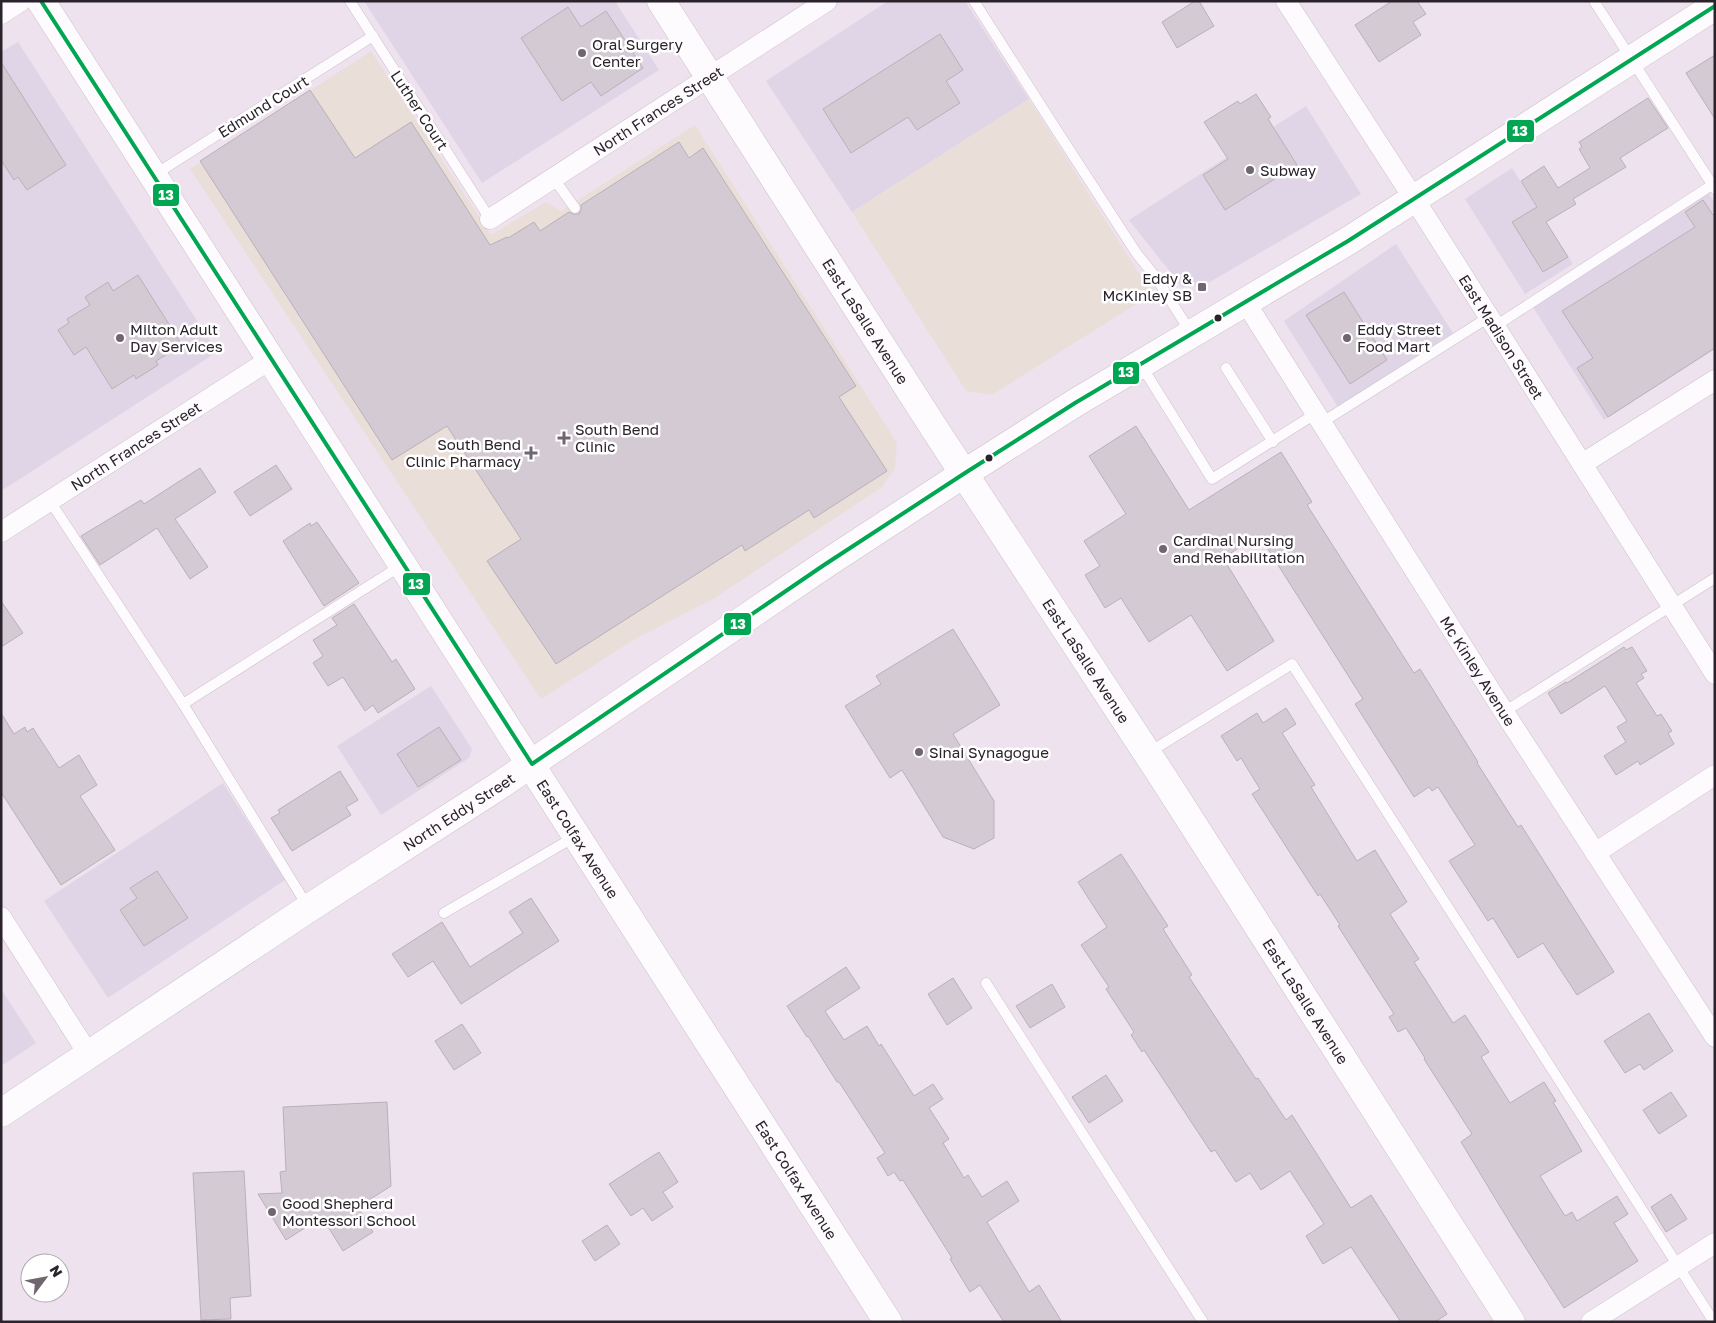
<svg xmlns="http://www.w3.org/2000/svg" width="1716" height="1323" font-family="'Golos Text',sans-serif">
<style>
.commercial{fill:#dfd5e6}
.medical{fill:#eaded8}
.building{fill:#d3cad4;stroke:#b9b0ba}
.lines{fill:none;stroke-linecap:round;stroke-linejoin:round}
.lane-casing{stroke:#cbc1cb;stroke-width:11}
.street-casing{stroke:#cbc1cb;stroke-width:21}
.secondary-casing{stroke:#cbc1cb;stroke-width:29}
.primary-casing{stroke:#cbc1cb;stroke-width:29}
.lane{stroke:#fdfbfd;stroke-width:10}
.street{stroke:#fdfbfd;stroke-width:20}
.secondary{stroke:#fdfbfd;stroke-width:28}
.primary{stroke:#fdfbfd;stroke-width:28}
.bus-1-casing{stroke:#fff;stroke-width:8}
.bus-1{stroke:#00a651;stroke-width:4}
.poi-dot{fill:#706670;stroke:#fff;stroke-width:2}
.bus-dot{fill:#2b232b;stroke:#fff;stroke-width:2}
.labels{text-anchor:middle;dominant-baseline:central;stroke-width:5;stroke-linejoin:round;paint-order:stroke}
.poi-label{font-size:15px;fill:#2b232b;stroke:#fff;text-anchor:start}
.street-label{font-size:15px;fill:#2b232b;stroke:#fff}
.line-badge{stroke:#fff;stroke-width:2}
.badge-label{font-size:14px;text-anchor:middle;font-weight:bold;fill:#fff}
</style>
<rect width="100%" height="100%" fill="#efe2ef"/>
<g class="commercial">
<path d="M364,1H615L659,70L482,183Z"/>
<path d="M888,1H965L1029,99L852,212L766,81Z"/>
<path d="M18,42L217,352L1,491V52Z"/>
<path d="M1306,106L1361,194L1203,286L1182,287L1129,220Z"/>
<path d="M1512,168L1573,264L1525,294L1465,199Z"/>
<path d="M1709,194L1715,203V349L1604,420L1533,307Z"/>
<path d="M1396,244L1453,333L1338,407L1284,321Z"/>
<path d="M431,686L472,749L469,758L381,815L337,746Z"/>
<path d="M223,783L285,880L108,998L44,901Z"/>
<path d="M1,989L36,1043L1,1066Z"/>
</g>
<g class="medical">
<path d="M371,51L491,235L546,202L561,211L695,125L897,443L895,468L881,488L713,599L635,639L541,699L190,169Z"/>
<path d="M1029,99L1152,294L992,395L966,391L852,212Z"/>
</g>
<g class="building">
<path d="M1195,1H1199L1214,26L1177,48L1162,22Z"/>
<path d="M1392,1H1417L1426,14L1413,22L1421,35L1379,62L1355,25Z"/>
<path d="M568,7L581,27L606,11L643,68L601,96L591,82L562,101L521,38Z"/>
<path d="M940,34L963,70L946,81L960,103L917,130L908,117L851,153L823,109Z"/>
<path d="M1715,55V119L1686,73Z"/>
<path d="M1,62L66,165L27,190L18,177L14,180L1,160Z"/>
<path d="M310,90L355,158L411,122L490,245L507,237L508,238L534,222L540,231L569,212L573,214H579L581,210V205L679,142L689,158L703,148L856,386L839,397L887,471L814,518L809,510L745,551L742,545L556,664L487,561L521,539L447,426L392,460L200,161Z"/>
<path d="M1256,94L1271,117L1268,119L1297,165L1225,210L1203,175L1228,159L1204,122L1238,101L1240,104Z"/>
<path d="M1648,98L1668,128L1620,158L1626,167L1573,199L1576,204L1546,222L1568,257L1543,272L1512,222L1537,207L1521,181L1544,166L1558,188L1590,168L1579,149L1582,147L1579,142Z"/>
<path d="M1703,200L1713,215L1715,214V348L1608,417L1577,368L1593,358L1562,311L1695,227L1685,212Z"/>
<path d="M138,275L182,345L156,361L158,365L136,379L134,375L112,389L86,347L74,355L58,330L69,323L67,319L90,305L85,297L108,282L113,291Z"/>
<path d="M1344,292L1387,360L1350,384L1306,315Z"/>
<path d="M1136,426L1189,510L1281,452L1312,502L1307,505L1414,673L1420,669L1478,762L1477,763L1518,827L1521,825L1614,972L1577,995L1543,943L1518,958L1493,918L1488,921L1449,861L1475,845L1438,787L1432,791L1429,787L1414,797L1355,704L1363,699L1259,535L1223,558L1274,641L1227,671L1191,615L1149,642L1121,598L1105,608L1085,575L1100,566L1084,541L1126,514L1089,456Z"/>
<path d="M276,465L292,489L250,516L234,492Z"/>
<path d="M200,468L216,492L175,519L208,567L190,579L157,528L100,565L81,536L141,500L144,504Z"/>
<path d="M317,522L359,583L324,606L283,541L310,523L311,526Z"/>
<path d="M1,601L23,633L1,647Z"/>
<path d="M354,604L392,662L396,659L415,689L378,713L373,705L365,711L343,677L328,686L313,663L323,656L313,640L337,625L332,618Z"/>
<path d="M953,629L1000,705L953,734L994,801V838L974,849L943,837L902,770L890,778L845,706L881,684L876,676Z"/>
<path d="M1624,647L1626,650L1632,647L1647,671L1641,674L1644,678L1636,683L1657,716L1661,714L1672,731L1668,733L1674,744L1640,765L1638,761L1616,775L1604,756L1626,742L1617,727L1627,721L1605,686L1561,714L1548,693L1566,682L1567,683Z"/>
<path d="M1286,708L1296,724L1282,733L1315,785L1311,787L1338,831L1357,861L1375,850L1407,902L1390,914L1419,959L1414,962L1453,1023L1465,1015L1489,1052L1481,1057L1510,1103L1544,1082L1556,1101L1553,1102L1582,1151L1540,1176L1565,1216L1572,1212L1577,1221L1617,1196L1628,1214L1614,1223L1638,1261L1564,1308L1515,1231L1461,1142L1472,1134L1424,1059L1425,1058L1406,1028L1398,1032L1389,1017L1394,1014L1338,926L1340,925L1320,894L1318,896L1252,794L1260,789L1241,758L1237,761L1221,736L1257,713L1263,723Z"/>
<path d="M1,713L14,734L25,727L27,732L33,728L59,768L79,755L97,785L80,796L115,850L61,885L1,792Z"/>
<path d="M439,727L461,760L418,787L397,754Z"/>
<path d="M340,771L358,800L346,807L351,815L292,851L271,818L280,813L278,810Z"/>
<path d="M1121,854L1168,926L1163,929L1192,975L1189,977L1256,1079L1258,1078L1286,1120L1292,1115L1351,1208L1371,1195L1447,1314L1435,1322H1401L1351,1247L1323,1264L1306,1236L1324,1224L1290,1171L1261,1190L1250,1173L1236,1182L1215,1150L1211,1152L1144,1050L1142,1052L1131,1035L1134,1032L1106,989L1109,987L1081,945L1107,927L1078,882Z"/>
<path d="M157,871L188,918L144,946L120,910L137,898L130,888Z"/>
<path d="M531,898L559,941L461,1004L433,961L408,977L392,954L442,922L470,967L523,933L509,912Z"/>
<path d="M846,967L860,988L825,1011L844,1040L867,1026L879,1046L881,1044L914,1096L933,1084L943,1099L929,1108L949,1139L943,1143L964,1178L968,1175L982,1197L1007,1181L1019,1201L987,1222L1029,1292L1039,1285L1062,1322H1004L980,1285L970,1292L950,1259L952,1258L903,1180L900,1181L894,1172L888,1176L877,1158L885,1153L839,1082H837L808,1036L807,1037L787,1006Z"/>
<path d="M953,978L972,1008L947,1025L928,994Z"/>
<path d="M1052,984L1065,1007L1030,1028L1016,1006Z"/>
<path d="M1649,1013L1673,1051L1644,1070L1640,1064L1625,1073L1604,1041Z"/>
<path d="M462,1024L481,1053L454,1070L435,1041Z"/>
<path d="M1106,1075L1123,1101L1089,1123L1072,1097Z"/>
<path d="M1671,1092L1687,1116L1659,1134L1643,1110Z"/>
<path d="M387,1102L391,1186L358,1207L373,1232L343,1251L322,1217L286,1240L258,1194L282,1193L280,1172L286,1171L283,1107Z"/>
<path d="M659,1152L678,1182L663,1192L673,1207L652,1221L643,1208L631,1216L609,1184Z"/>
<path d="M244,1171L251,1296L230,1298L231,1319L201,1320L193,1173Z"/>
<path d="M1671,1194L1687,1219L1666,1232L1651,1207Z"/>
<path d="M607,1225L620,1244L595,1261L582,1241Z"/>
</g>
<g class="lines">
<defs>
<g id="lane">
<path d="M350,1L490,219"/>
<path d="M974,1L1054,126L1137,254L1155,276L1191,333"/>
<path d="M1594,1L1715,189"/>
<path d="M154,175L373,36"/>
<path d="M554,179L575,208"/>
<path d="M1494,327L1715,183"/>
<path d="M1141,365L1212,479L1315,414"/>
<path d="M1226,368L1273,442"/>
<path d="M1321,423L1489,317"/>
<path d="M50,501L183,704L308,907"/>
<path d="M183,704L402,565"/>
<path d="M1504,712L1715,578"/>
<path d="M1148,753L1292,664L1714,1322"/>
<path d="M444,913L576,836"/>
<path d="M986,983L1203,1322"/>
</g>
<g id="street">
<path id="s1" d="M1286,1L1427,219L1715,674"/>
<path d="M1,14L21,1"/>
<path id="s2" d="M490,219L827,1"/>
<path id="s3" d="M1246,303L1504,712L1715,1037"/>
<path d="M1582,464L1715,380"/>
<path id="s4" d="M1,532L271,359"/>
<path d="M1595,853L1715,775"/>
<path d="M1,917L89,1055"/>
<path d="M1591,1322L1715,1243"/>
</g>
<g id="secondary">
<path id="s5" d="M661,1L934,428L1164,779L1511,1322"/>
</g>
<g id="primary">
<path id="s6" d="M41,1L888,1322"/>
<path id="s7" d="M1,1113L309,908L497,787L824,565L965,473L1075,403L1348,241L1715,6"/>
</g>
</defs>
<use href="#lane" class="lane-casing"/>
<use href="#street" class="street-casing"/>
<use href="#secondary" class="secondary-casing"/>
<use href="#primary" class="primary-casing"/>
<use href="#lane" class="lane"/>
<use href="#street" class="street"/>
<use href="#secondary" class="secondary"/>
<use href="#primary" class="primary"/>
<defs>
<path id="bus-1" d="M41,1L532,764L824,565L965,473L1075,403L1348,241L1715,6"/>
</defs>
<use href="#bus-1" class="bus-1-casing"/>
<use href="#bus-1" class="bus-1"/>
</g>
<g class="poi-dot">
<circle cx="582" cy="53" r="5"/>
<circle cx="1250" cy="170" r="5"/>
<rect x="1197" y="282" width="10" height="10" rx="2.5"/>
<circle cx="120" cy="338" r="5"/>
<circle cx="1347" cy="338" r="5"/>
<path d="M561.5 430.5h5v5h5v5h-5v5h-5v-5h-5v-5h5z"/>
<path d="M528.5 445.5h5v5h5v5h-5v5h-5v-5h-5v-5h5z"/>
<circle cx="1163" cy="549" r="5"/>
<circle cx="919" cy="752" r="5"/>
<circle cx="272" cy="1212" r="5"/>
</g>
<g class="bus-dot">
<circle cx="1218" cy="318" r="4.5"/>
<circle cx="989" cy="458" r="4.5"/>
</g>
<g class="labels">
<g class="poi-label">
<text x="592" y="44">Oral Surgery<tspan x="592" dy="17">Center</tspan></text>
<text x="1260" y="170">Subway</text>
<text x="1192" y="278" text-anchor="end">Eddy &amp;<tspan x="1192" dy="17">McKinley SB</tspan></text>
<text x="130" y="329">Milton Adult<tspan x="130" dy="17">Day Services</tspan></text>
<text x="1357" y="329">Eddy Street<tspan x="1357" dy="17">Food Mart</tspan></text>
<text x="575" y="429">South Bend<tspan x="575" dy="17">Clinic</tspan></text>
<text x="521" y="444" text-anchor="end">South Bend<tspan x="521" dy="17">Clinic Pharmacy</tspan></text>
<text x="1173" y="540">Cardinal Nursing<tspan x="1173" dy="17">and Rehabilitation</tspan></text>
<text x="929" y="752">Sinai Synagogue</text>
<text x="282" y="1203">Good Shepherd<tspan x="282" dy="17">Montessori School</tspan></text>
</g>
<g class="street-label">
<text transform="translate(263 106) rotate(-32)">Edmund Court</text>
<text transform="translate(420 110) rotate(57)">Luther Court</text>
<text stroke="none"><textPath href="#s2" startOffset="200">North Frances Street</textPath></text>
<text stroke="none"><textPath href="#s5" startOffset="380">East LaSalle Avenue</textPath></text>
<text stroke="none"><textPath href="#s1" startOffset="399">East Madison Street</textPath></text>
<text stroke="none"><textPath href="#s4" startOffset="160">North Frances Street</textPath></text>
<text stroke="none"><textPath href="#s5" startOffset="785">East LaSalle Avenue</textPath></text>
<text stroke="none"><textPath href="#s3" startOffset="435">Mc Kinley Avenue</textPath></text>
<text stroke="none"><textPath href="#s7" startOffset="548">North Eddy Street</textPath></text>
<text stroke="none"><textPath href="#s6" startOffset="995">East Colfax Avenue</textPath></text>
<text stroke="none"><textPath href="#s5" startOffset="1190">East LaSalle Avenue</textPath></text>
<text stroke="none"><textPath href="#s6" startOffset="1400">East Colfax Avenue</textPath></text>
</g>
</g>
<g class="line-badge">
<rect x="1506" y="119" width="29" height="24" rx="5" fill="#00a651"/>
<rect x="152" y="183" width="28" height="24" rx="5" fill="#00a651"/>
<rect x="1112" y="361" width="28" height="24" rx="5" fill="#00a651"/>
<rect x="402" y="572" width="29" height="24" rx="5" fill="#00a651"/>
<rect x="723" y="612" width="29" height="24" rx="5" fill="#00a651"/>
</g>
<g class="badge-label">
<text x="1520" y="136">13</text>
<text x="166" y="200">13</text>
<text x="1126" y="377">13</text>
<text x="416" y="589">13</text>
<text x="738" y="629">13</text>
</g>
<rect width="1716" height="1323" fill="none" stroke="#2b232b" stroke-width="5"/>
<g transform="translate(45 1278) rotate(58)"><circle r="24" fill="#ffffff" stroke="#aaa7aa"/>
<path d="M0-4L9 19L0 12L-9 19Z" fill="#706670"/>
<text y="-8" font-size="14" font-weight="bold" text-anchor="middle" fill="#2b232b">N</text>
</g>
</svg>
